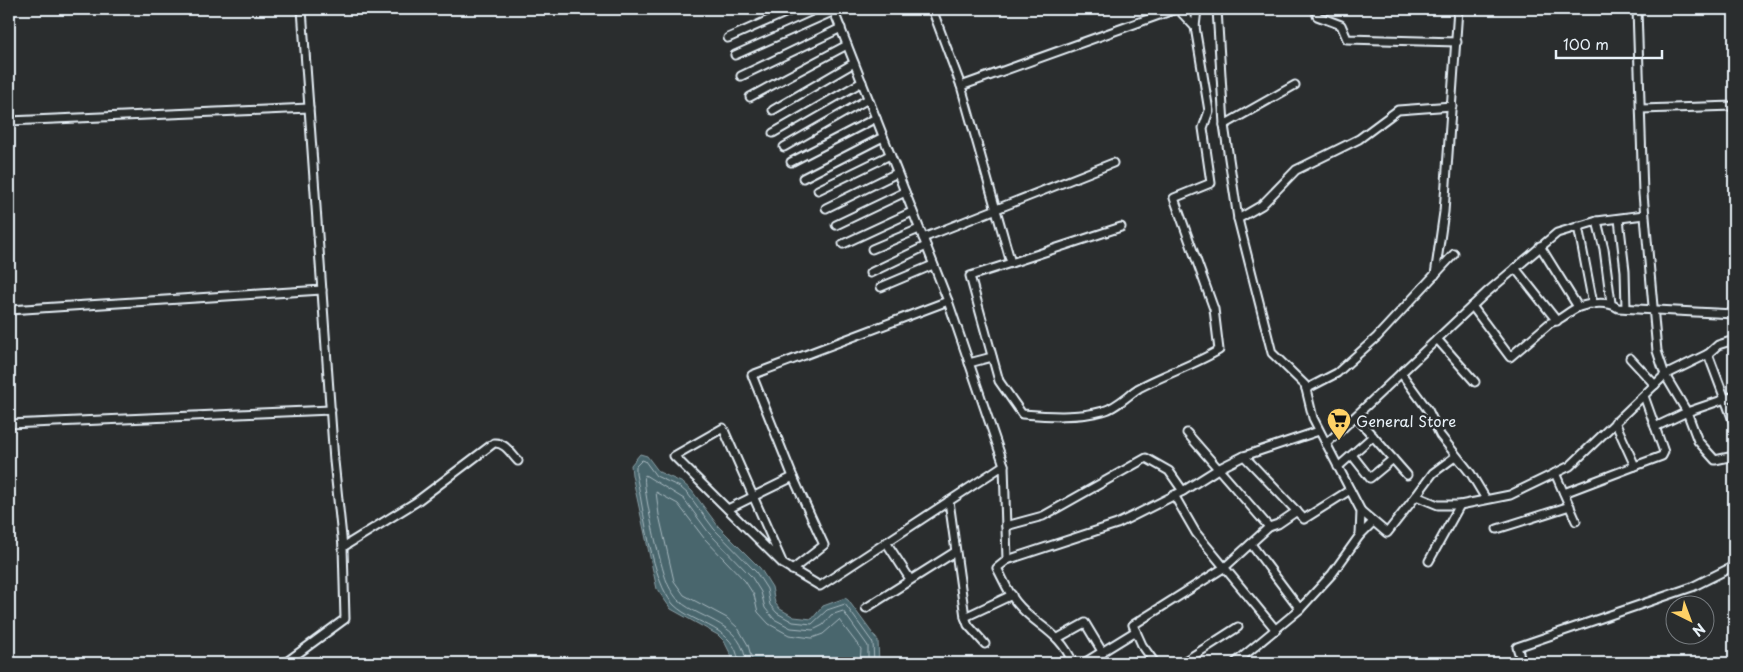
<svg xmlns="http://www.w3.org/2000/svg" width="1743" height="672" font-family="'Playpen Sans',sans-serif">
<style>
.water{fill:#49666d;stroke:#899ea5}
.lines{fill:none;stroke-linecap:round;stroke-linejoin:round}
.shore{stroke:#a8b9c0;stroke-width:1}
.street-casing{stroke:#e8f1f8;stroke-width:11}
.street{stroke:#2a2d2e;stroke-width:7}
.labels{text-anchor:middle;dominant-baseline:central;stroke-width:5;stroke-linejoin:round;paint-order:stroke}
.poi-label{font-size:15px;fill:#e8f1f8;stroke:#2a2d2e;text-anchor:start}
</style>
<rect width="100%" height="100%" fill="#2a2d2e"/>
<filter id="ink" filterUnits="userSpaceOnUse"><feTurbulence type="fractalNoise" baseFrequency=".02" numOctaves="2"/><feDisplacementMap in="SourceGraphic" scale="10" xChannelSelector="R" yChannelSelector="G"/><feConvolveMatrix kernelMatrix="1 2 1 2 8 2 1 2 1" color-interpolation-filters="sRGB"/></filter>
<g filter="url(#ink)">
<path class="water" d="M640,454L647,456L659,472L683,483L692,491L718,526L760,568L772,587L775,603L780,609L794,617L812,619L823,606L845,598L848,600L878,641L879,663H735L724,641L718,635L671,609L657,589L632,475L631,465Z"/>
<g class="lines">
<g class="shore">
<path d="M739,663C735,626 696,626 674,605C652,584 643,506 636,474V466L642,460L645,461L656,476L680,487L688,494L714,529L756,572L767,589L770,605L777,613L793,622L812,624L827,610L845,604L873,643L874,663"/>
<path d="M746,663C743,623 703,621 679,601C675,597 669,588 667,582C661,568 641,484 645,475L684,499L709,533L751,576L761,592L765,608L774,619L791,628L813,630L823,625L831,615L843,611L868,646V663"/>
<path d="M753,663L748,645L738,628L727,618L684,595L674,581L659,515L656,492L678,504L704,538L745,581L754,595L758,612L769,624L789,635L812,638L823,634L839,620L861,649L860,663"/>
</g>
<defs>
<g id="street">
<path d="M833,9L948,301L1004,465L1007,560L997,568C1003,579 1008,592 1016,602C1036,627 1059,630 1073,663"/>
<path d="M932,9L961,86L1011,263L970,276L999,381L1022,414C1048,416 1078,418 1103,411C1116,408 1128,395 1139,388C1165,374 1194,365 1219,350L1214,309L1174,198L1211,183L1203,128L1209,111L1195,27L1197,9"/>
<path d="M1178,9L1195,27"/>
<path d="M1217,9L1224,125L1238,219L1272,353L1305,385L1313,418L1361,511L1360,535L1332,574L1300,609L1235,663"/>
<path d="M1316,9L1317,16L1341,25L1347,39L1457,42"/>
<path d="M1637,9L1643,194L1657,351L1665,375L1687,412L1698,441L1715,460L1734,456"/>
<path d="M728,38L794,9"/>
<path d="M735,55L834,11"/>
<path d="M741,76L841,28"/>
<path d="M961,86L1176,9"/>
<path d="M750,97L847,45"/>
<path d="M1641,109L1734,106"/>
<path d="M773,110L854,63"/>
<path d="M9,121L309,108"/>
<path d="M1224,125L1295,85"/>
<path d="M773,133L862,82"/>
<path d="M784,147L868,99"/>
<path d="M791,162L876,118"/>
<path d="M803,178L883,137"/>
<path d="M818,190L890,155"/>
<path d="M826,208L897,173"/>
<path d="M1238,219L1262,205L1296,170L1359,139L1398,110L1452,106"/>
<path d="M1619,219L1625,271L1626,308"/>
<path d="M1597,221L1604,249L1611,303"/>
<path d="M836,225L905,192"/>
<path d="M1578,226L1593,304"/>
<path d="M923,238L1113,163"/>
<path d="M843,244L912,212"/>
<path d="M1540,246L1578,307"/>
<path d="M872,249L919,229"/>
<path d="M1011,263L1121,227"/>
<path d="M1515,268L1557,321"/>
<path d="M870,273L926,246"/>
<path d="M1435,275L1444,212L1458,9"/>
<path d="M881,287L933,265"/>
<path d="M1472,306L1510,357L1550,323C1562,320 1568,311 1579,307C1590,303 1608,301 1618,308L1734,314"/>
<path d="M9,310L322,290"/>
<path d="M1437,339L1475,382"/>
<path d="M1708,354L1734,423"/>
<path d="M1630,358L1655,385"/>
<path d="M969,363L992,357"/>
<path d="M1401,373L1428,410L1440,435L1471,474L1486,499"/>
<path d="M1306,389L1337,373L1377,337L1454,254"/>
<path d="M1356,417L1407,475"/>
<path d="M1615,422L1635,466L1662,456L1664,452L1644,396"/>
<path d="M9,424L331,410"/>
<path d="M1655,427L1687,412L1734,396"/>
<path d="M1187,433L1269,527"/>
<path d="M1326,444L1486,293L1557,233L1597,221L1644,215"/>
<path d="M1352,455L1370,478L1393,459"/>
<path d="M1244,456L1304,519L1350,490"/>
<path d="M1338,467L1373,436"/>
<path d="M1555,473L1576,521"/>
<path d="M1564,493L1635,466"/>
<path d="M1174,495L1196,533L1276,630"/>
<path d="M1416,496L1433,473L1456,456"/>
<path d="M949,501L965,617L1012,595"/>
<path d="M728,509L793,477"/>
<path d="M1361,511L1387,533L1416,496L1438,505H1460L1510,495L1570,466L1665,375L1708,354L1718,345L1734,340"/>
<path d="M1006,526L1043,516L1146,458L1169,471L1183,491"/>
<path d="M1497,529L1570,506"/>
<path d="M1360,535L1373,522"/>
<path d="M886,542L910,579"/>
<path d="M1251,544L1300,609"/>
<path d="M343,547L416,502L494,443C505,442 511,454 518,461"/>
<path d="M1007,560L1117,524L1183,491L1218,469L1244,456L1319,431"/>
<path d="M1429,561L1460,505"/>
<path d="M783,564L723,428L674,456L783,564L820,586L1004,465"/>
<path d="M792,570L824,545L793,477L752,375L948,301"/>
<path d="M866,608L955,552"/>
<path d="M965,617L968,625L985,644"/>
<path d="M1058,638L1085,623L1103,653"/>
<path d="M285,663L345,619L343,547L334,461L302,9"/>
<path d="M1084,663L1136,631"/>
<path d="M1155,663L1142,645L1133,625L1225,567L1269,527L1278,524L1297,511"/>
<path d="M1182,663L1238,627"/>
<path d="M1522,663L1517,647L1692,587L1734,566"/>
</g>
</defs>
<use href="#street" class="street-casing"/>
<use href="#street" class="street"/>
</g>
</g>
<defs>
<symbol id="supermarket-pin" viewBox="-11 -11 22 30"><path d="M0 17L-7.5 6A9.5 9.5 0 1 1 7.5 6Z" fill="#ffd166" stroke="#2a2d2e"/><path d="M-6-5.5h2.5l.6 2H6L4.5 2H-2.5L-4.4-4H-6ZM-1.5 3.2a1.3 1.3 0 1 0 .1 0ZM3 3.2a1.3 1.3 0 1 0 .1 0Z" fill="#111"/></symbol>
</defs>
<g fill-rule="evenodd">
<use href="#supermarket-pin" x="1325" y="406" width="28" height="38"/>
</g>
<g class="labels">
<g class="poi-label">
<text x="1356" y="420">General Store</text>
</g>
</g>
<rect width="1743" height="672" fill="none" stroke="#2a2d2e" stroke-width="30"/>
<rect x="15" y="15" width="1713" height="642" fill="none" stroke="#e8f1f8" stroke-width="2" filter="url(#ink)"/>
<g transform="translate(1690 620) rotate(138)"><circle r="24" fill="#2a2d2e" stroke="#767b7f"/>
<path d="M0-4L9 19L0 12L-9 19Z" fill="#ffd166"/>
<text y="-8" font-size="14" font-weight="bold" text-anchor="middle" fill="#e8f1f8">N</text>
</g>
<path d="M1556 50v8h106v-8" fill="none" stroke="#e8f1f8" stroke-width="2.5"/>
<text x="1563" y="50" font-size="15" fill="#e8f1f8" stroke="#2a2d2e" stroke-width="4" paint-order="stroke">100 m</text>
</svg>
